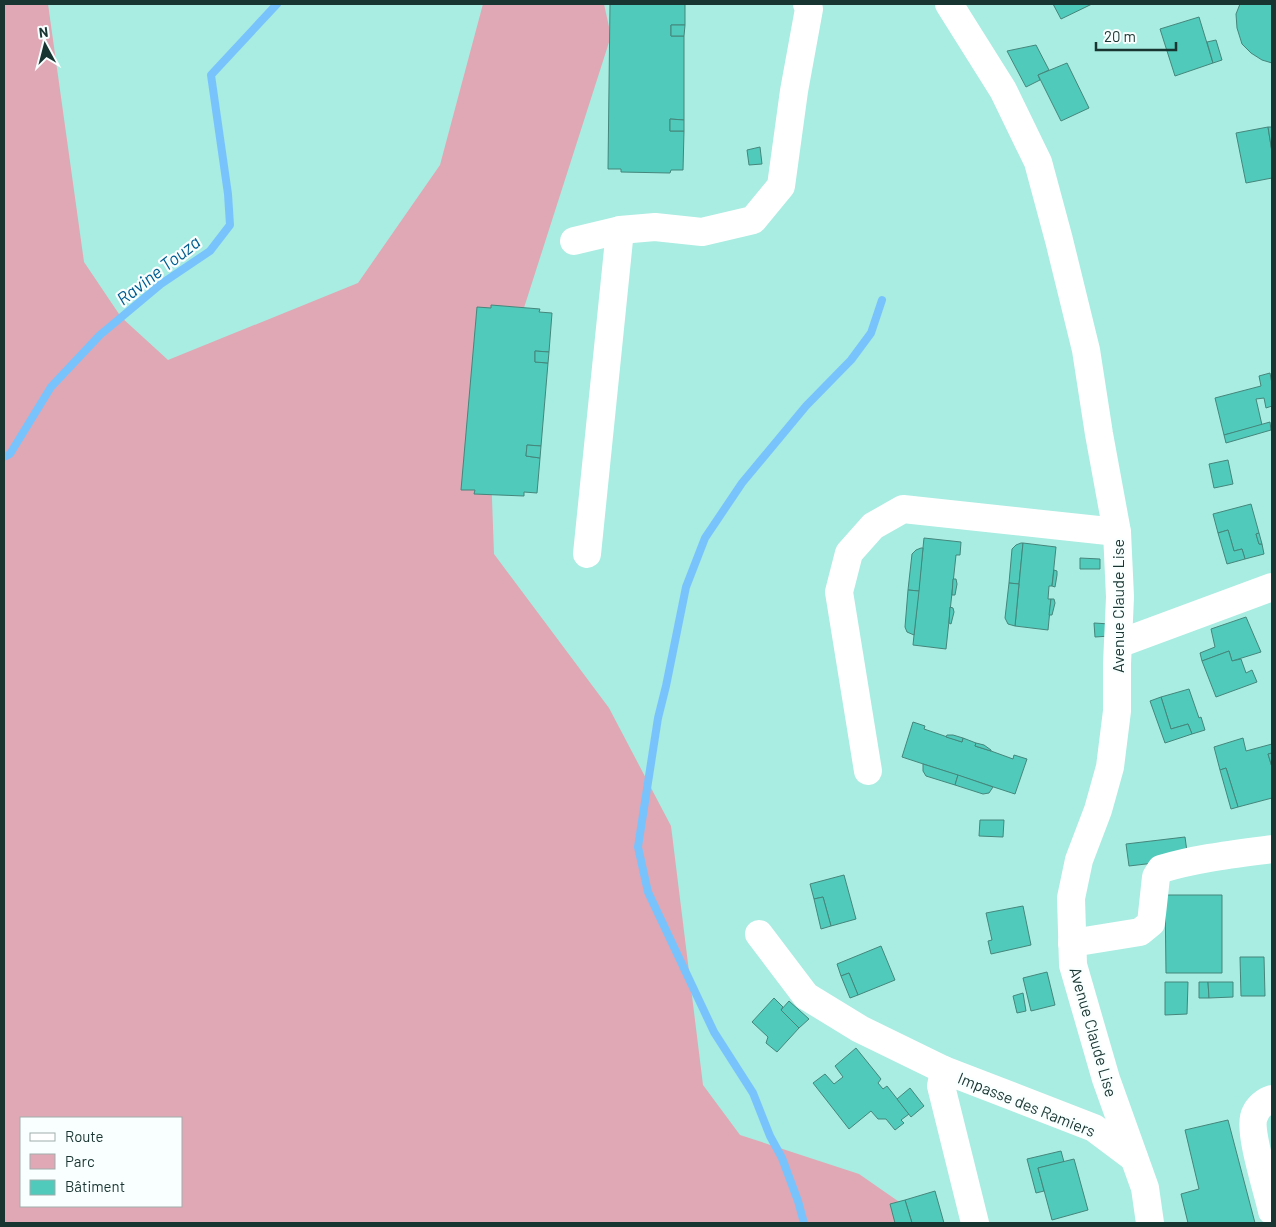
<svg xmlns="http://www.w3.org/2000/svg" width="1276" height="1227" font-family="Barlow,sans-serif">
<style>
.green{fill:#dfa8b4;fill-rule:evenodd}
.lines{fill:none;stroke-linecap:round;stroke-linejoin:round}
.stream{stroke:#79c3fd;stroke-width:8}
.building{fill:#50caba;stroke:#45867c}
.minor{stroke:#fff;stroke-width:28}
.labels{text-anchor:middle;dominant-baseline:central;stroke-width:4.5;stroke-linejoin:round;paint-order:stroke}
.street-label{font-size:16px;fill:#193531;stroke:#f8fffe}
.water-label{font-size:18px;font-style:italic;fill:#005c90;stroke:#f8fffe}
</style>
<rect width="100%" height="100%" fill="#a9ece1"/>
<path class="green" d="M4,4H48L84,262L121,317L168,360L358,283L440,165L483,4H604L611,36L489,417L494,554L609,708L671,826L703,1085L740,1135L859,1174L918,1215L919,1223H4ZM21,1118H181V1206H21Z"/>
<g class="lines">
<g class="stream">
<path d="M4,457L10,454L51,387L100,335L161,284L210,251L230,225L228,194L211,75L277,4"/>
<path d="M804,1223L798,1201L782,1158L770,1136L753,1093L714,1032L648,892L638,847L658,718L666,686L686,587L705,538L742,483L806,406L851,360L871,333L882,300"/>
</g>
</g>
<g class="building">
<path d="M610,4H685V25H671V36H684V120L670,119V131H684L683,170H671L670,173L621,172V169H608Z"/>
<path d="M1053,4H1092L1061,19Z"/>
<path d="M1240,4H1272V63L1262,60L1251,53L1242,44L1237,28L1236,14Z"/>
<path d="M1199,17L1213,63L1175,76L1160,29Z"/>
<path d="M671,25H685L684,36H671Z"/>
<path d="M1216,40L1222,60L1213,63L1207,42Z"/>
<path d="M1036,45L1049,70L1038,75L1040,80L1026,87L1007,51Z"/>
<path d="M1067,63L1089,108L1061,121L1038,75Z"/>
<path d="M670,119L684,120V131H670Z"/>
<path d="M1268,127L1272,152V178L1246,183L1236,133Z"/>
<path d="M1268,127H1272V152Z"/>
<path d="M760,147L762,164L749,165L747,150Z"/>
<path d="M491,305L540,309L539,312L552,313L549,352L535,351V362L548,363L541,446L527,445L526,456L540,458L537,493L524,492V496L474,494L475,490H461L477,307L491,308Z"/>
<path d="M535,351L549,352L548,363L535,362Z"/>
<path d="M1270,373L1272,384V406L1266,408L1264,398L1256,399L1262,425L1224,435L1215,398L1261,386L1259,376Z"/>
<path d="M1270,422L1271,430L1226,443L1224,435Z"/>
<path d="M527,445L541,446L540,458L526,456Z"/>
<path d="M1228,460L1233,484L1214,488L1209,464Z"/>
<path d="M1251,504L1259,533L1256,534L1259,544H1262L1264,554L1245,559L1242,549L1234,551L1228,530L1218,533L1213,514Z"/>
<path d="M1228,530L1234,551L1242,549L1245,559L1227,564L1218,533Z"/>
<path d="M1259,533L1262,544H1259L1256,534Z"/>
<path d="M924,538L961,542L960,555H956L946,649L913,645Z"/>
<path d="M1021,543H1023L1019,584L1009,583L1012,549L1016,545Z"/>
<path d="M1023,543L1056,547L1052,586H1049L1048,599H1051L1048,630L1015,626Z"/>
<path d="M921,548H923L919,591L908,590L912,554L916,550Z"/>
<path d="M1080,558L1100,559V569H1080Z"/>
<path d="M1054,570L1057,571V575L1055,587L1052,586Z"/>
<path d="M953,579H956L957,584L955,595H952Z"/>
<path d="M1009,583L1019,584L1015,626L1008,624L1005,618Z"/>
<path d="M908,590L919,591L914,635L907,632L905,627Z"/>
<path d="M1051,599H1054L1055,603L1052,615H1049Z"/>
<path d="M950,607L953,608L954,612L951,624L949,623Z"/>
<path d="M1246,617L1261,652L1232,661L1229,651L1202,661L1200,653L1215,647L1211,629Z"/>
<path d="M1094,623L1110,624V636L1095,637Z"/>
<path d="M1229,651L1232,661L1241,659L1246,673L1252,670L1257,682L1216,697L1202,661Z"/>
<path d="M1189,689L1199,718L1201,717L1205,730L1192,734L1188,724L1171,729L1161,697Z"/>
<path d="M1161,697L1171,729L1188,724L1192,734L1165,743L1150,701Z"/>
<path d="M913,722L925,726L924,729L962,742L963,738L976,743L975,746L991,751L1013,759L1014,755L1027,759L1015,794L902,757Z"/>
<path d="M947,735H953L963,738L962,742L946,737Z"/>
<path d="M1243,738L1246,751L1272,744V753L1268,754L1272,767V798L1238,807L1226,768L1220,770L1214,747Z"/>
<path d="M976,743L984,745L991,750V751L975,746Z"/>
<path d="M1272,753V767L1268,754Z"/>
<path d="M923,764L958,775L955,785L926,776L923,771Z"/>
<path d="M1226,768L1238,807L1231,809L1220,770Z"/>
<path d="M958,775L993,787L989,793L983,794L955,785Z"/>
<path d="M980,820H1004L1003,837L979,836Z"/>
<path d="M1185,837L1188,859L1129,866L1126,844Z"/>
<path d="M844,875L856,919L831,926L823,897L814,899L810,884Z"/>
<path d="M1165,895H1222V973H1166Z"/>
<path d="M823,897L831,926L821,929L814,899Z"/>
<path d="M1023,906L1031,945L991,954L988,941L992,940L986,913Z"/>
<path d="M881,946L895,980L858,995L849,973L841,976L837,964Z"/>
<path d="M1240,957H1264L1265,996H1241Z"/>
<path d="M1047,972L1055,1005L1031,1011L1023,978Z"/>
<path d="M849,973L858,995L850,998L841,976Z"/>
<path d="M1165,982H1188L1187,1014L1165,1015Z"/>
<path d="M1199,982H1208L1209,998H1199Z"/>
<path d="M1208,982H1233V997L1209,998Z"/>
<path d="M1023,993L1026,1011L1017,1013L1013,996Z"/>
<path d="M774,998L783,1007L781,1010L799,1028L777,1052L766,1043L768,1037L752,1022Z"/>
<path d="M789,1001L809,1019L799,1028L781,1010Z"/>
<path d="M856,1048L881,1079L878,1083L883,1089L887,1086L909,1114L901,1120L904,1123L895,1130L886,1119H878L871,1111L849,1129L813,1083L825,1074L834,1084L843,1077L835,1066Z"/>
<path d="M910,1088L924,1106L911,1117L897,1099Z"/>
<path d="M1228,1120L1255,1223H1188L1181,1194L1199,1189L1185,1130Z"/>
<path d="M1061,1151L1064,1162L1038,1168L1044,1191L1036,1193L1027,1159Z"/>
<path d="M1074,1159L1088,1210L1052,1220L1038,1168Z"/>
<path d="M935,1191L944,1223H912L905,1200Z"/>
<path d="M905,1200L912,1223H895L890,1204Z"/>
</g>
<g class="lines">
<g class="minor">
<path d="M949,4L1003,90L1038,162L1059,240L1086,350L1099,434L1117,532L1120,597L1117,664V711L1110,767L1098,810L1079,860L1071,898L1073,965L1106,1079L1145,1188L1150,1223"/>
<path d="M574,241L620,230L655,227L702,232L753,220L781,186L794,91L809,9L807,4"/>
<path d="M587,554L620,230"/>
<path d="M1118,644L1272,587"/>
<path d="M868,771L839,592L849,553L873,526L903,509L1117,532"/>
<path d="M759,934L806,996L860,1029L944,1070"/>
<path d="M1072,943L1140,932L1151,923L1156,877L1161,869C1198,858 1235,854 1272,849"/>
<path d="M1272,1099C1265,1101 1258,1107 1255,1114C1247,1128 1268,1192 1272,1211"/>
<path d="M975,1223L941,1086L944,1070L1094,1128L1134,1158"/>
</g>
</g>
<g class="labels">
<g class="street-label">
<text transform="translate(1117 606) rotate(-90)">Avenue Claude Lise</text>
<text transform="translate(1094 1032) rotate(74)">Avenue Claude Lise</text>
<text transform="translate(1027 1104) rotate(22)">Impasse des Ramiers</text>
</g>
<g class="water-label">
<text transform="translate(158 270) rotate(-38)">Ravine Touza</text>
</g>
</g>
<rect width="1276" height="1227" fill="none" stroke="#193531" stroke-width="10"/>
<rect x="20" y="1117" width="162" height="90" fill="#f8fffe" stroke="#9faeac"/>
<rect x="30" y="1133" width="25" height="8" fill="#ffffff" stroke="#9faeac"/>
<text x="65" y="1142" font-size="15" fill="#193531">Route</text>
<rect x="30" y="1154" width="25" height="15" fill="#dfa8b4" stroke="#9faeac"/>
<text x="65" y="1167" font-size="15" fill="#193531">Parc</text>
<rect x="30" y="1180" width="25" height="15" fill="#50caba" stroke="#9faeac"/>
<text x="65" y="1192" font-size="15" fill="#193531">Bâtiment</text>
<g transform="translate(45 45) rotate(353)" stroke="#f8fffe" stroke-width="4" paint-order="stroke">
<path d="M0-4L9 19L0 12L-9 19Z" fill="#193531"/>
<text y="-8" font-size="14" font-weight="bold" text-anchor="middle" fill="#193531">N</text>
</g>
<path d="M1096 42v8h80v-8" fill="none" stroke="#193531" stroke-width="2.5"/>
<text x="1104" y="42" font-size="15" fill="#193531" stroke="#f8fffe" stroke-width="4" paint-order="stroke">20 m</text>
</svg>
